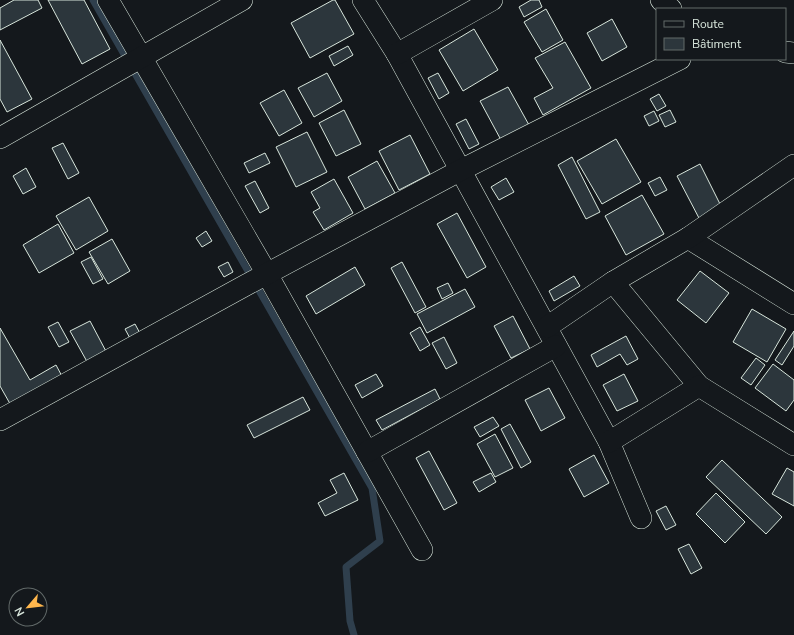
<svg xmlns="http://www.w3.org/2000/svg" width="794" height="635" font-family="'Nunito Sans',sans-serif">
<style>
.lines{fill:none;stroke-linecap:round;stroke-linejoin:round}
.stream{stroke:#2f3f4d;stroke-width:7}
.building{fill:#2c363c;stroke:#d8e6dc}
.street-casing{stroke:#d8e6dc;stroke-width:22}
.street{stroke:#14181c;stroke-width:21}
</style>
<rect width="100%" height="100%" fill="#14181c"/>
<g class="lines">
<path class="stream" d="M93,0L372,488L380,541L346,567L350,621L354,635"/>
</g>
<g class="building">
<path d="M14,0H38L42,8L0,30V8Z"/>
<path d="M48,0H84L110,49L82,64Z"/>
<path d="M333,0H335L354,34L310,58L291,23Z"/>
<path d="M531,0H539L542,7L524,17L519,7Z"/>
<path d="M546,9L563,40L542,52L524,22Z"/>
<path d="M612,19L627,47L602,61L587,33Z"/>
<path d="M474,29L498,70L463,91L439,50Z"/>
<path d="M0,40L32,99L7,112L0,99Z"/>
<path d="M565,42L591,88L543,115L534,98L553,88L535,58Z"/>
<path d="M348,46L353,55L334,66L329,56Z"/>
<path d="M327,73L342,101L314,117L298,88Z"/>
<path d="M438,73L449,93L439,99L428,78Z"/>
<path d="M508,87L529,125L501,140L480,101Z"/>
<path d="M284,90L302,123L279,136L260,103Z"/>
<path d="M659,94L666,106L657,111L650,99Z"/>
<path d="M344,110L361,144L336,156L319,123Z"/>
<path d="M670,110L676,122L665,127L659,115Z"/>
<path d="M654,111L659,121L649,126L644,116Z"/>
<path d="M466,119L479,144L469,149L456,124Z"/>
<path d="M307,132L327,172L296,187L276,147Z"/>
<path d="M410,135L430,174L399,190L379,151Z"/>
<path d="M616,139L641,182L602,204L577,161Z"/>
<path d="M63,143L79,173L68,179L52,148Z"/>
<path d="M265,153L270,163L249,173L244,163Z"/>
<path d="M572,157L600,212L586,219L558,165Z"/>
<path d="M377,161L395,193L365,209L348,177Z"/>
<path d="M700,164L722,208L700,220L677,176Z"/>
<path d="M26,168L36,187L23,194L13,176Z"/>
<path d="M660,177L667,190L655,196L648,183Z"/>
<path d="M506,178L514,192L499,200L491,187Z"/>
<path d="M334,179L353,213L324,230L313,212L320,208L311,192Z"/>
<path d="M255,181L269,208L260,213L245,186Z"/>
<path d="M642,195L664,234L626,255L605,216Z"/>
<path d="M89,197L108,231L76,250L56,216Z"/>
<path d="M457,213L486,267L467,278L437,224Z"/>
<path d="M58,224L74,253L39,273L23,245Z"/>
<path d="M206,231L212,241L202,247L196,238Z"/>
<path d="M112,239L130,271L108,284L89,252Z"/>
<path d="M91,257L103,279L93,284L81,262Z"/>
<path d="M228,262L233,272L224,277L218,267Z"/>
<path d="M402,262L426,307L415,313L391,268Z"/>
<path d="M355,267L365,285L316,314L306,296Z"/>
<path d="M700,271L729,293L706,323L677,300Z"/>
<path d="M574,276L580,286L554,301L549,291Z"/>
<path d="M448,283L453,293L442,299L437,288Z"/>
<path d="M465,289L475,307L427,333L417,314Z"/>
<path d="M752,309L786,329L767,362L733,342Z"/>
<path d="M513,316L530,349L511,358L494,326Z"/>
<path d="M90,321L109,357L90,367L70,331Z"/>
<path d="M58,322L69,342L59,347L48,327Z"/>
<path d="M135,324L142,337L132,342L125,329Z"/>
<path d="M420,327L430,345L420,351L410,333Z"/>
<path d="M0,328L30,380L56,365L64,380L13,409L0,386Z"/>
<path d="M794,331V346L782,365L775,360Z"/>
<path d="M626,336L638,359L627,365L620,354L597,367L591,355Z"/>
<path d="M444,337L457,363L446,369L432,343Z"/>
<path d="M756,358L765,365L751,385L741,378Z"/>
<path d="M773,364L794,380V400L786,411L755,388Z"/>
<path d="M376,374L383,386L362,398L355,385Z"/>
<path d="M624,374L638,401L617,411L603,385Z"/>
<path d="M549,388L565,418L541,431L525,400Z"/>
<path d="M435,389L440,399L382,430L376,420Z"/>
<path d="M303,397L310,410L254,438L247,425Z"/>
<path d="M493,417L499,426L480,437L474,427Z"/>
<path d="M510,424L531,462L521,468L501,429Z"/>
<path d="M495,434L513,468L495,477L477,444Z"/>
<path d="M429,451L457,503L444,510L416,458Z"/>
<path d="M594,455L609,483L584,497L569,469Z"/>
<path d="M722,460L782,517L766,534L706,477Z"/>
<path d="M787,468L794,472V506L772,494Z"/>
<path d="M344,473L358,500L325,516L318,503L337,493L330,480Z"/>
<path d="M491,473L496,482L479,492L473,482Z"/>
<path d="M716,493L745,522L725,543L696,514Z"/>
<path d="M666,506L676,525L666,530L656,511Z"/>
<path d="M689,544L702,568L691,574L678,549Z"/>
</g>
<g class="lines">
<defs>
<g id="street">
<path d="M108,0L267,274L422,550"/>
<path d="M363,0L397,54L609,442L641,518"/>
<path d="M661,0L671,9"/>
<path d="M785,52L794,53"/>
<path d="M397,54L492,0"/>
<path d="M0,138L242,0"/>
<path d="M688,238L794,304"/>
<path d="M613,282L699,386L794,445"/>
<path d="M547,327L613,282L688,238L794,165"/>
<path d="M0,420L246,285L461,170L680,59"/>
<path d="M609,442L699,386"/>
<path d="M367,452L556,346"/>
</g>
</defs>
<use href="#street" class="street-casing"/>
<use href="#street" class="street"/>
</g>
<rect x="656" y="8" width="130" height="52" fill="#14181c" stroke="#626a69"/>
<rect x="664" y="21" width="20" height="6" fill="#14181c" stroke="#626a69"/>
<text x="692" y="28" font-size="12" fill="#d8e6dc">Route</text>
<rect x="664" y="38" width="20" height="12" fill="#2c363c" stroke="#626a69"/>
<text x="692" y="48" font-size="12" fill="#d8e6dc">Bâtiment</text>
<g transform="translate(28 607) rotate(242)"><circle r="19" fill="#14181c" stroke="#626a69"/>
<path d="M0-3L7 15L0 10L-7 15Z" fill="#ffb74d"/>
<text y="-6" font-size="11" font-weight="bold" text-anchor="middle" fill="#d8e6dc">N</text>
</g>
</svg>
